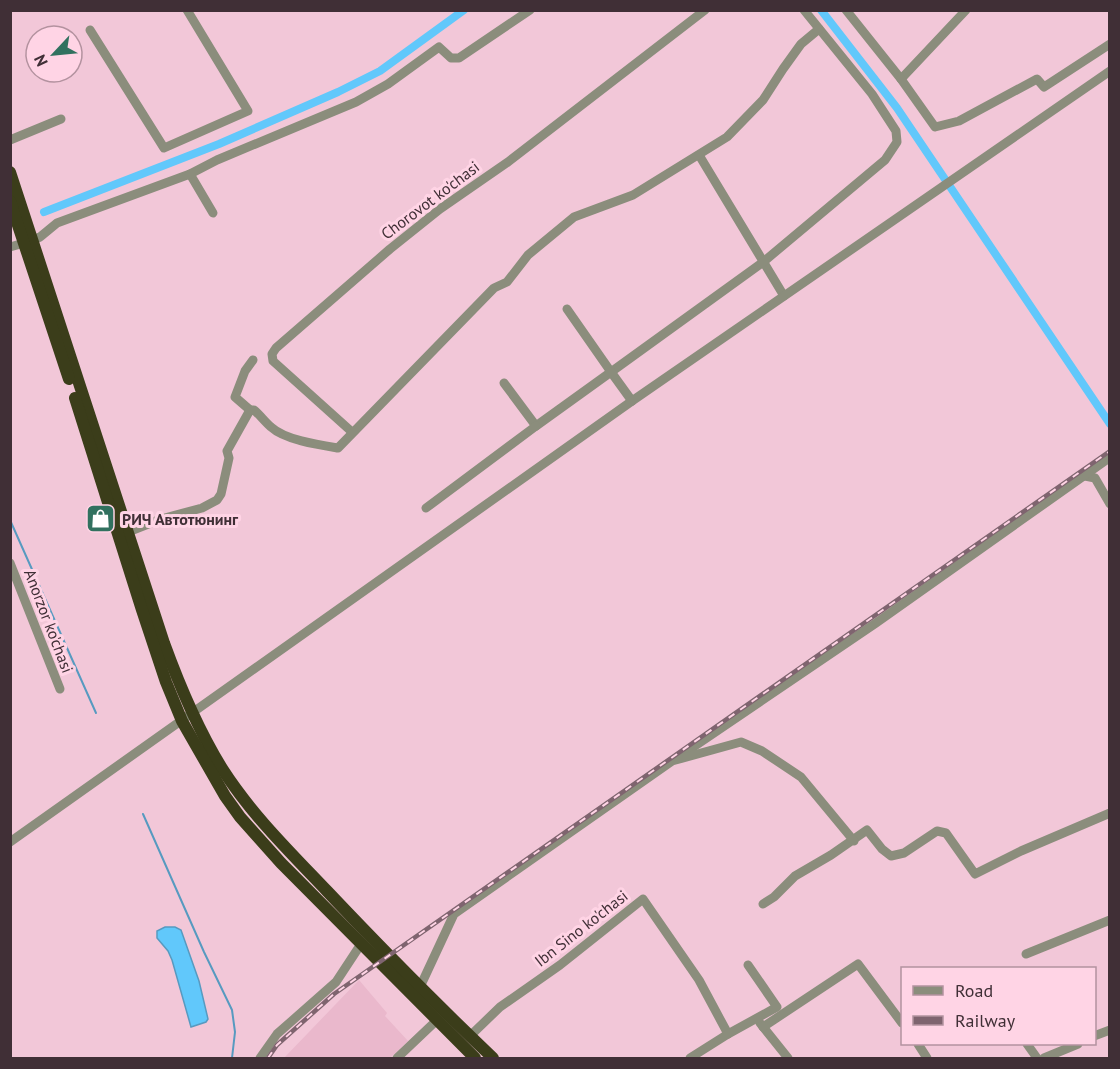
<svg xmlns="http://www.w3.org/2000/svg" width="1120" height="1069" font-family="'PT Sans',sans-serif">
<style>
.built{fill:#eab8cc}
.water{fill:#61c8fb;stroke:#579ac0;stroke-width:1.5}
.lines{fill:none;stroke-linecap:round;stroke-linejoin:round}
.stream{stroke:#579ac0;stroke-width:2}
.canal{stroke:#61c8fb;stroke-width:8}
.minor{stroke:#8b8d7c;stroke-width:9}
.highway{stroke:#3b3d1a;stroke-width:12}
.rail-casing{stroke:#7f646f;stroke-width:4.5}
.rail{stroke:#ffd4e5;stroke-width:2;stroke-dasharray:7;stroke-linecap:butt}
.labels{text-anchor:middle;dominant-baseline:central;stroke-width:6;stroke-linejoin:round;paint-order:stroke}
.street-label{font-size:16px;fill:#402f36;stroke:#ffd4e5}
.poi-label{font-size:16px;font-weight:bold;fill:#402f36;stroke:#ffd4e5;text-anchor:start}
</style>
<rect width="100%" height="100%" fill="#f2c7d8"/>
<path class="built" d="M359,980L387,1013L385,1016L408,1041L390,1058H284Z"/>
<path class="water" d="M165,927H175L181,930L199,981L208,1019L206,1022L191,1027L172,960L168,951L157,938V931Z"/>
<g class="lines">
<g class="stream">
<path d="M10,520L96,713"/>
<path d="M143,814L204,952L232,1010L235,1032L232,1058"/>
</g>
<g class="canal">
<path d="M821,10L897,108L1110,424"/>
<path d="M44,212L219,144L338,92L380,71L464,10"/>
</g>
<g class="minor">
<path d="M846,10L901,79L966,10"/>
<path d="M90,30L164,148L248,111L187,10"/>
<path d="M901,79L935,127L959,121L1037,79L1044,87L1110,44"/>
<path d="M10,140L61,119"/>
<path d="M699,155L784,296"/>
<path d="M190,174L213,213"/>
<path d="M33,240L40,237L57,223L190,174L217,160L356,102L388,84L439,47L451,58H459L530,10"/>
<path d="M10,247L24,243"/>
<path d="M567,309L611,372L762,263L885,160L897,142L896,131L872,94L804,10"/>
<path d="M504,383L536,426L611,372L632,401"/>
<path d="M250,410L235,397L245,371L253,360"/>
<path d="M352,432L273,361L272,354L276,348L390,249L440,209L508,162L705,10"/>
<path d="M1085,476L1095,478L1110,504"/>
<path d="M426,508L536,426"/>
<path d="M128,532L161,519L202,508L217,500L221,494L229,458L227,451L250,410H254C260,415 265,422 271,427C285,440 319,445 338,448L494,288L507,282L528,255L574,217L633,195L727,137L763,100L783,69L801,44L819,29"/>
<path d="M10,563L60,689"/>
<path d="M680,756L876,623L1109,458"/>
<path d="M10,842L632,401L1110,71"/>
<path d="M763,904L774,897L795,876L831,855L867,830L882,849L891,856L904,853L937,831L946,833L975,874L1021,851L1110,813"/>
<path d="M1026,954L1110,920"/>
<path d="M420,987L454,914L672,761L741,742L762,751L801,777L854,841"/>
<path d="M760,1023L788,1058"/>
<path d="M763,1027L858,964L902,1023"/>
<path d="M470,1036L500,1007L560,965L643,899L699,980L728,1034"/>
<path d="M1094,1036L1110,1030"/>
<path d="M918,1044L927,1058"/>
<path d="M1027,1044L1037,1058"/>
<path d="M260,1058L277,1034L336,982L361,944"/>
<path d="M397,1058L436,1021"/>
<path d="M690,1058L728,1034L777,1007L748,965"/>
<path d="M1044,1058L1078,1044"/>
</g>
<g class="highway">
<path d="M10,172L164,643C180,687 198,730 223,770C252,815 290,852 327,891C381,948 436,1004 493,1058"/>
<path d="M10,201L69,379"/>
<path d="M75,398L142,610L166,682L182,721L225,796L240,817L281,863L475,1058"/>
</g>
<defs>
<path id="rail" d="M268,1058L277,1045L334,994L1110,451"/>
</defs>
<use href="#rail" class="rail-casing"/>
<use href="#rail" class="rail"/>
</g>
<defs>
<symbol id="shop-square" viewBox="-11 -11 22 22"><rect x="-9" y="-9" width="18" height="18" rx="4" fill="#31715f" stroke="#ffd4e5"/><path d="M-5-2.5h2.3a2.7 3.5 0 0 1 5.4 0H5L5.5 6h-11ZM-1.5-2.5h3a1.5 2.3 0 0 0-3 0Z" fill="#fff"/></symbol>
</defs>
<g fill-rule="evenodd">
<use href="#shop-square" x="84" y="502" width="33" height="33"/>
</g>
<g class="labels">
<g class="street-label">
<text transform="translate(430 200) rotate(-37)">Chorovot ko'chasi</text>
<text transform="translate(49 621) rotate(69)">Anorzor ko'chasi</text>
<text transform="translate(581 928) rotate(-38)">Ibn Sino ko'chasi</text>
</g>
<g class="poi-label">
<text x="122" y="519">РИЧ Автотюнинг</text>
</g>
</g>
<rect width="1120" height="1069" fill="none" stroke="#402f36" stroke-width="24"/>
<rect x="901" y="967" width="195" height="78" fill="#ffd4e5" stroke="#b3929f" stroke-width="1.5"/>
<rect x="913" y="986" width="30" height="9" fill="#8b8d7c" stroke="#b3929f" stroke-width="1.5"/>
<text x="955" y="997" font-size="18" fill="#402f36">Road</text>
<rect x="913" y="1016" width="30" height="9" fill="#7f646f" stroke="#b3929f" stroke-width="1.5"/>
<text x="955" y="1027" font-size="18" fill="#402f36">Railway</text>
<g transform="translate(54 54) rotate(244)"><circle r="28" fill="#ffd4e5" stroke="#b3929f" stroke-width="1.5"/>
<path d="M0-4.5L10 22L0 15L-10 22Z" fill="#31715f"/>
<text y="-9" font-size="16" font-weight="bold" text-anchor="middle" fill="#402f36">N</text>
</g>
</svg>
